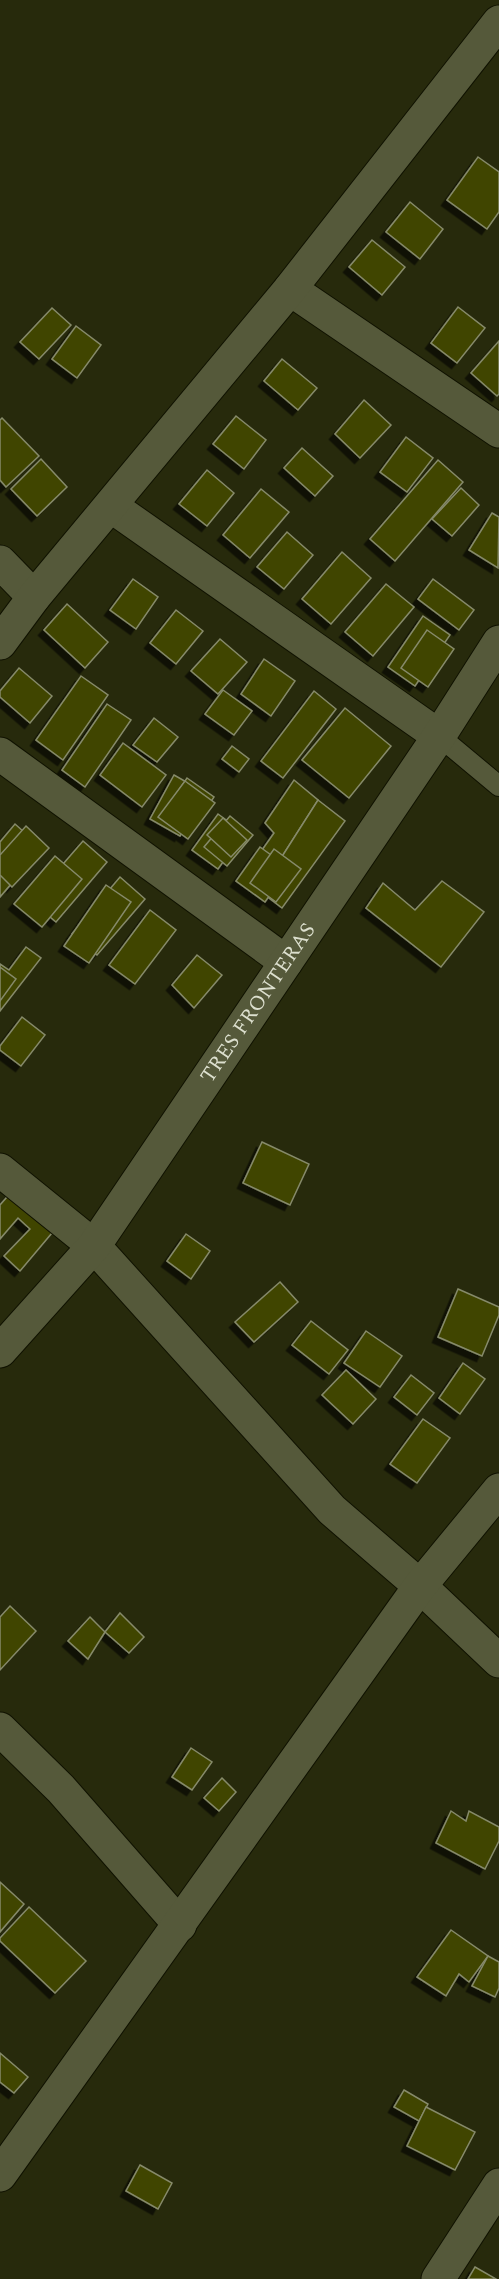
<svg xmlns="http://www.w3.org/2000/svg" width="499" height="2279" font-family="Spectral,serif">
<style>
.building{fill:#404500;stroke:#868a6a;stroke-width:1.5;filter:url(#shadow)}
.lines{fill:none;stroke-linecap:round;stroke-linejoin:round}
.lane-casing{stroke:#101200;stroke-width:22}
.street-casing{stroke:#101200;stroke-width:35}
.lane{stroke:#55593a;stroke-width:20}
.street{stroke:#55593a;stroke-width:33}
.labels{text-anchor:middle;dominant-baseline:central;stroke-width:4.5;stroke-linejoin:round;paint-order:stroke}
.street-label{font-size:21px;fill:#dcdfce;stroke:#101106}
</style>
<defs>
<filter id="shadow"><feDropShadow dx="-5.5" dy="5.5" stdDeviation="0" flood-color="#0009"/></filter>
</defs>
<rect width="100%" height="100%" fill="#272a0c"/>
<g class="building">
<path d="M478,157L499,172V212L487,229L447,200Z"/>
<path d="M410,202L443,229L420,259L386,232Z"/>
<path d="M372,240L405,267L382,295L349,267Z"/>
<path d="M458,307L485,328L457,363L431,343Z"/>
<path d="M52,308L71,325L39,359L20,342Z"/>
<path d="M76,326L101,345L77,378L52,359Z"/>
<path d="M499,341V394L497,396L471,373Z"/>
<path d="M282,359L317,388L298,410L264,381Z"/>
<path d="M364,400L391,425L360,458L335,434Z"/>
<path d="M236,416L266,440L244,469L213,444Z"/>
<path d="M2,418L39,456L6,487L0,480V420Z"/>
<path d="M406,437L433,458L407,492L380,472Z"/>
<path d="M302,448L333,476L315,496L284,468Z"/>
<path d="M41,459L67,487L37,516L11,489Z"/>
<path d="M438,460L463,482L395,561L370,539Z"/>
<path d="M207,470L234,493L207,526L179,504Z"/>
<path d="M461,488L479,505L452,536L432,519Z"/>
<path d="M261,489L289,512L250,558L223,535Z"/>
<path d="M492,513L499,517L498,568L469,550Z"/>
<path d="M287,532L313,555L284,589L257,567Z"/>
<path d="M342,552L371,578L331,624L302,599Z"/>
<path d="M133,579L158,597L136,629L110,610Z"/>
<path d="M433,579L474,610L459,630L418,599Z"/>
<path d="M386,584L414,607L373,656L345,632Z"/>
<path d="M67,604L108,642L85,668L44,630Z"/>
<path d="M176,610L203,631L176,664L150,643Z"/>
<path d="M423,616L450,635L415,686L388,667Z"/>
<path d="M427,630L454,649L428,687L401,668Z"/>
<path d="M220,639L247,662L218,694L191,671Z"/>
<path d="M264,659L295,681L271,716L241,694Z"/>
<path d="M19,668L52,696L30,723L0,697V691Z"/>
<path d="M81,676L108,695L63,760L36,740Z"/>
<path d="M223,690L252,711L234,735L205,714Z"/>
<path d="M314,691L336,709L283,778L261,761Z"/>
<path d="M107,704L131,720L85,787L62,770Z"/>
<path d="M345,708L391,746L349,798L302,760Z"/>
<path d="M154,718L178,737L157,762L133,745Z"/>
<path d="M123,743L166,775L142,807L100,775Z"/>
<path d="M232,746L249,759L239,772L222,759Z"/>
<path d="M174,775L204,792L180,836L150,819Z"/>
<path d="M187,778L214,797L189,835L161,816Z"/>
<path d="M294,780L318,800L260,891L243,877L274,833L265,823Z"/>
<path d="M185,781L215,803L188,839L158,817Z"/>
<path d="M318,800L345,821L282,908L260,891Z"/>
<path d="M218,814L244,833L218,869L192,850Z"/>
<path d="M230,816L253,835L227,866L204,847Z"/>
<path d="M223,818L247,840L231,857L207,835Z"/>
<path d="M15,824L42,848L0,897V842Z"/>
<path d="M26,826L49,848L12,887L0,875V855Z"/>
<path d="M83,841L107,862L56,922L31,901Z"/>
<path d="M260,847L289,868L265,902L236,881Z"/>
<path d="M274,849L301,869L276,902L250,883Z"/>
<path d="M55,856L82,879L42,927L14,904Z"/>
<path d="M120,877L145,899L97,955L72,934Z"/>
<path d="M442,881L484,912L441,967L366,908L383,883L415,910Z"/>
<path d="M106,885L131,902L89,963L64,946Z"/>
<path d="M150,910L176,930L135,984L109,965Z"/>
<path d="M26,947L41,958L0,1011V964L9,970Z"/>
<path d="M197,955L222,975L194,1008L172,985Z"/>
<path d="M0,967L16,979L0,1001Z"/>
<path d="M22,1017L45,1035L21,1066L0,1050V1046Z"/>
<path d="M262,1142L309,1164L290,1205L243,1183Z"/>
<path d="M14,1189L57,1227L20,1271L4,1256L30,1229L18,1218L0,1239V1205Z"/>
<path d="M186,1234L210,1251L191,1279L167,1261Z"/>
<path d="M280,1282L298,1302L254,1342L235,1322Z"/>
<path d="M458,1289L499,1307V1315L482,1356L438,1337Z"/>
<path d="M311,1321L348,1350L329,1374L292,1345Z"/>
<path d="M366,1331L402,1356L380,1387L344,1363Z"/>
<path d="M463,1363L485,1379L460,1414L439,1398Z"/>
<path d="M346,1370L376,1399L353,1424L322,1395Z"/>
<path d="M411,1375L434,1393L417,1415L394,1397Z"/>
<path d="M423,1419L450,1438L417,1483L390,1464Z"/>
<path d="M10,1606L36,1631L0,1670V1617Z"/>
<path d="M120,1613L144,1637L129,1653L105,1632Z"/>
<path d="M90,1617L105,1632L88,1659L68,1641Z"/>
<path d="M191,1748L212,1762L192,1790L172,1777Z"/>
<path d="M222,1778L236,1792L219,1811L204,1798Z"/>
<path d="M451,1811L466,1821L469,1811L499,1827V1841L485,1869L436,1843Z"/>
<path d="M0,1882L24,1904L0,1932Z"/>
<path d="M29,1907L86,1961L55,1993L0,1941V1938Z"/>
<path d="M451,1930L488,1956L469,1982L459,1974L446,1996L417,1977Z"/>
<path d="M488,1956L499,1962V1988L495,1997L472,1986Z"/>
<path d="M0,2053L28,2077L14,2093L0,2082Z"/>
<path d="M404,2090L428,2104L419,2121L394,2107Z"/>
<path d="M426,2107L475,2132L455,2170L407,2146Z"/>
<path d="M140,2165L172,2183L158,2209L126,2191Z"/>
<path d="M475,2267L496,2279H468Z"/>
</g>
<g class="lines">
<defs>
<path id="lane" d="M439,736L499,786"/>
<g id="street">
<path d="M290,289L499,431"/>
<path d="M111,506L439,736"/>
<path d="M0,562L34,597"/>
<path d="M0,643L34,597L290,289L499,22"/>
<path d="M0,754L286,962"/>
<path d="M0,1170L94,1246L332,1510L420,1586L499,1661"/>
<path id="s1" d="M0,1351L94,1246L439,736L499,642"/>
<path d="M0,1729L61,1789L180,1925"/>
<path d="M0,2175L420,1586L499,1490"/>
<path d="M438,2279L499,2185"/>
</g>
</defs>
<use href="#lane" class="lane-casing"/>
<use href="#street" class="street-casing"/>
<use href="#lane" class="lane"/>
<use href="#street" class="street"/>
</g>
<g class="labels">
<g class="street-label">
<text stroke="none"><textPath href="#s1" startOffset="434">TRES FRONTERAS</textPath></text>
</g>
</g>
</svg>
